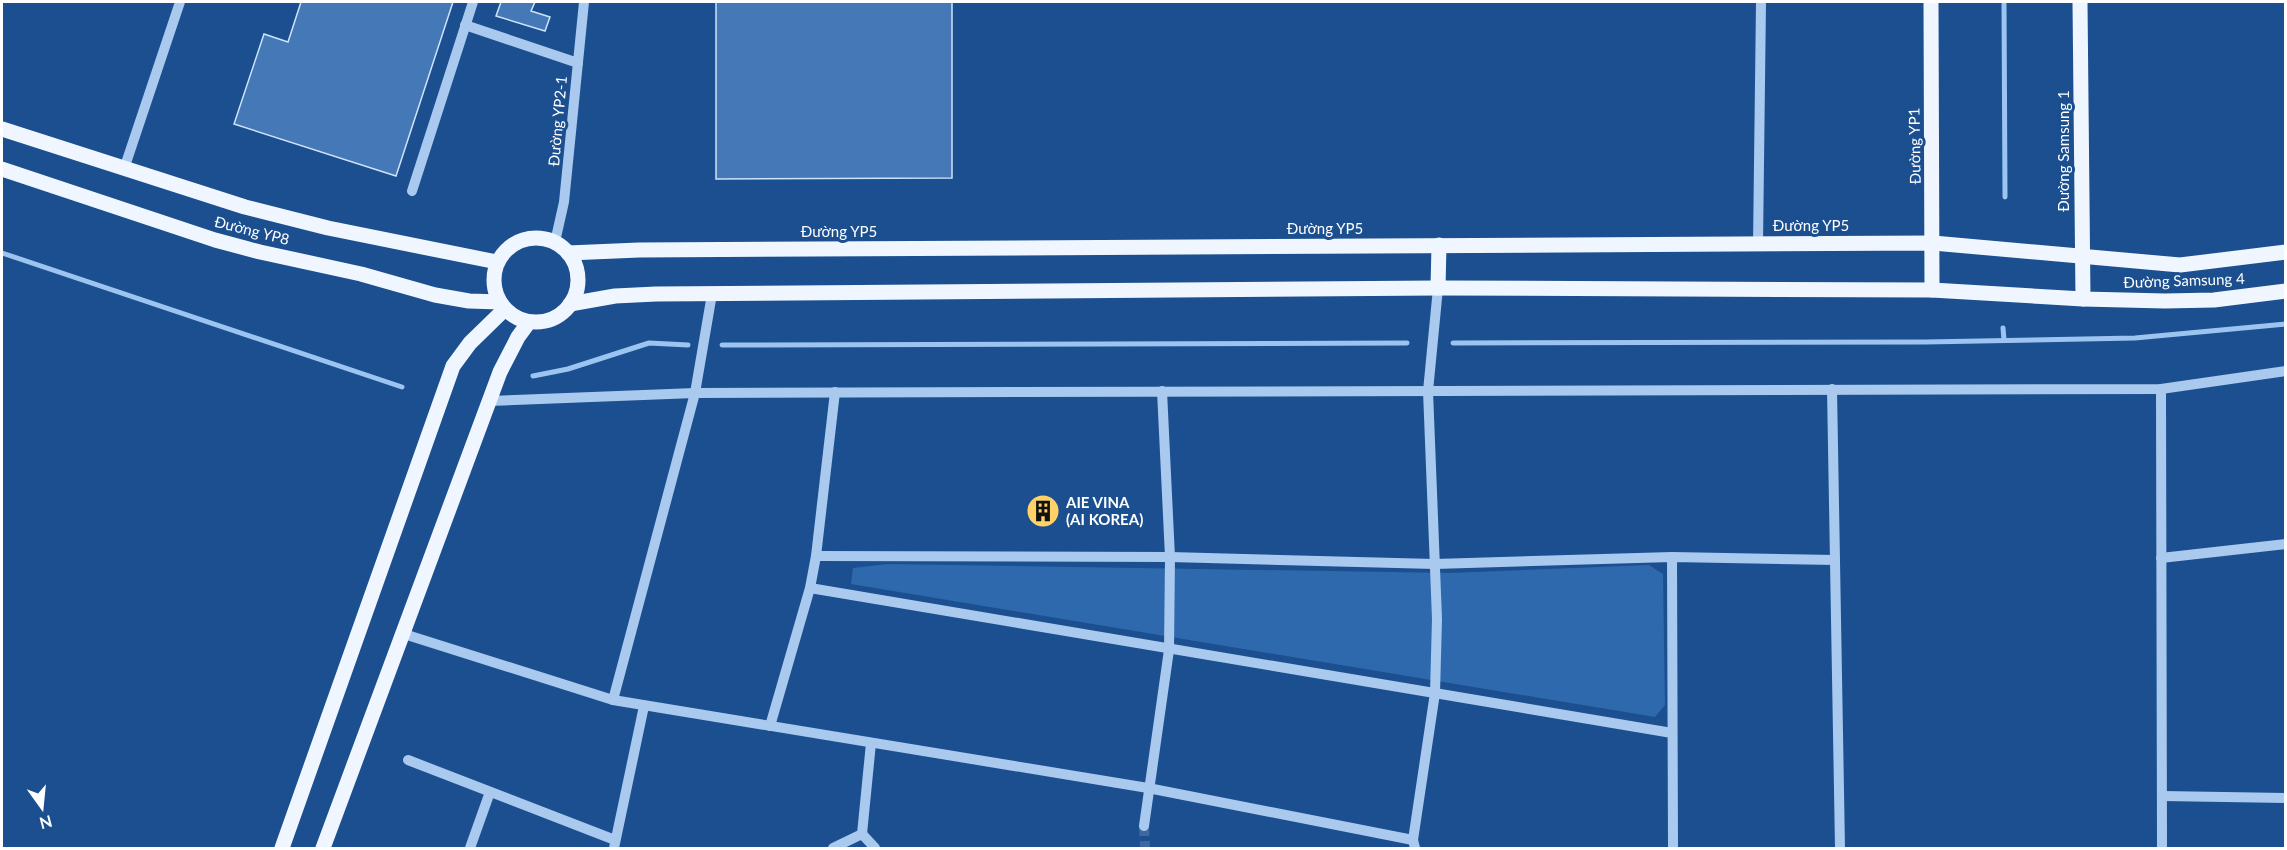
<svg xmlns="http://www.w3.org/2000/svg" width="2287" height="850" font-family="Lato,sans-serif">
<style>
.green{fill:#2e69ad}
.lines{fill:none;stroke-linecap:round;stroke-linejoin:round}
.stream{stroke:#9cc4f0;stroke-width:5}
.building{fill:#4478b7;stroke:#cfe3fa;stroke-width:1.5}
.minor-tunnel{stroke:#3d69a0;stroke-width:10;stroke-dasharray:10 5;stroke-linecap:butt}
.minor{stroke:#a9c9ee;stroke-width:10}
.major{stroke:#f0f6ff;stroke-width:15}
.labels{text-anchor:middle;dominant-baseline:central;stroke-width:6;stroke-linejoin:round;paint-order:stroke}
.street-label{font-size:15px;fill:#fff;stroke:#1b4f8f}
.poi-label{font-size:15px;font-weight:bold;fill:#fff;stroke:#1b4f8f;text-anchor:start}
</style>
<rect width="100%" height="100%" fill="#1b4f8f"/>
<path class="green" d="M888,564L1450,573L1649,565L1663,574L1665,705L1655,717L851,584L853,568Z"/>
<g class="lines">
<g class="stream">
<path d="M2004,2L2005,197"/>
<path d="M2,253L402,387"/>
<path d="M2003,328L2004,340"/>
<path d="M1453,343L1925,342L2135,338L2286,324"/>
<path d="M722,345L1407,343"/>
<path d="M533,376L568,369L649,343L688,345"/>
</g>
</g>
<g class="building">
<path d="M301,2H453L396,176L234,124L264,34L288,42Z"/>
<path d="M501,2H535L531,11L550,17L545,31L496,16Z"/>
<path d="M716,2H952V178L716,179Z"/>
</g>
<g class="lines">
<path class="minor-tunnel" d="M1144,826L1145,848"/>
<g class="minor">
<path d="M465,25L578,63"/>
<path d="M124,169L180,2"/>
<path d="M412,191L473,2"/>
<path d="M555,242L564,202L584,2"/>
<path d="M1758,244L1761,2"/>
<path d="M712,294L695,393L613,700L1148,788L1413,840"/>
<path d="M1832,389L1840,848"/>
<path d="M2161,389L2162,848"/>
<path d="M489,401L695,393L2161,389L2286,371"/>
<path d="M816,556L1170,557L1435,564L1672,557L1835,560"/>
<path d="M1672,557L1673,848"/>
<path d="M2161,558L2286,544"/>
<path d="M810,588L1672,733"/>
<path d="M404,634L613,700"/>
<path d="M770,726L810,588L816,556L835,392"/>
<path d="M408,760L615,840"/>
<path d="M2162,796L2286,798"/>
<path d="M1144,826L1169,650L1170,557L1162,391"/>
<path d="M862,834L875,848"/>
<path d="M470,848L490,792"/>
<path d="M614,848L644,706"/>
<path d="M833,848L862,834L871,743"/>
<path d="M1415,848L1413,840L1435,693L1437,619L1428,391L1438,288"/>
</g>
<g class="major">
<path d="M1931,2L1932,290"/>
<path d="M2080,2L2083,299"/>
<path d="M2,129L245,207L328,228L497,262"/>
<path d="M2,169L215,240L260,252L361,274L435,295L469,301L500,302"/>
<circle cx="536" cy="280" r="42"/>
<path d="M568,253L639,250L1933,243L2180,265L2286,252"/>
<path d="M1438,288L1439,245"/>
<path d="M570,304L615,296L656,294L1438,288L1932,290L2083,299L2165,301L2214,300L2286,291"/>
<path d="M282,848L453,366L470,343L505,309"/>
<path d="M323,848L500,372L518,337L529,322"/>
</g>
</g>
<defs>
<symbol id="building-disc" viewBox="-11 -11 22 22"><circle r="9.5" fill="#ffd166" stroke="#1b4f8f"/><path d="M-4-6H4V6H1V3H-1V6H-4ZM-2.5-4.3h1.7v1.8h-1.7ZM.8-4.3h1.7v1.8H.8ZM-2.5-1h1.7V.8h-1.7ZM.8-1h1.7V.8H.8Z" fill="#111"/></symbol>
</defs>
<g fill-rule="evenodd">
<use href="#building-disc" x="1024" y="492" width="38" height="38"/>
</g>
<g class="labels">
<g class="street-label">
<text transform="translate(557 121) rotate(-85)">Đường YP2-1</text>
<text transform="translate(1914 146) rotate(-91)">Đường YP1</text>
<text transform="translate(2063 151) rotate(-90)">Đường Samsung 1</text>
<text x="1811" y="225">Đường YP5</text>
<text x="1325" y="228">Đường YP5</text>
<text transform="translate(252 230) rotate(14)">Đường YP8</text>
<text x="839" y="231">Đường YP5</text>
<text transform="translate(2184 280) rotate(-2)">Đường Samsung 4</text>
</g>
<g class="poi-label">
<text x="1066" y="502">AIE VINA<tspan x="1066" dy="17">(AI KOREA)</tspan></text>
</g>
</g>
<rect width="2287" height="850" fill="none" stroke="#ffffff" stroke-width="6"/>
<g transform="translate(42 808) rotate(165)" stroke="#1b4f8f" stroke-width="4.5" paint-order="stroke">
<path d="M0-4.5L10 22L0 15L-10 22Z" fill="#ffffff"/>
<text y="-9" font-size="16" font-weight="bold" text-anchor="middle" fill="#ffffff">N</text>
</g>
</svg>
